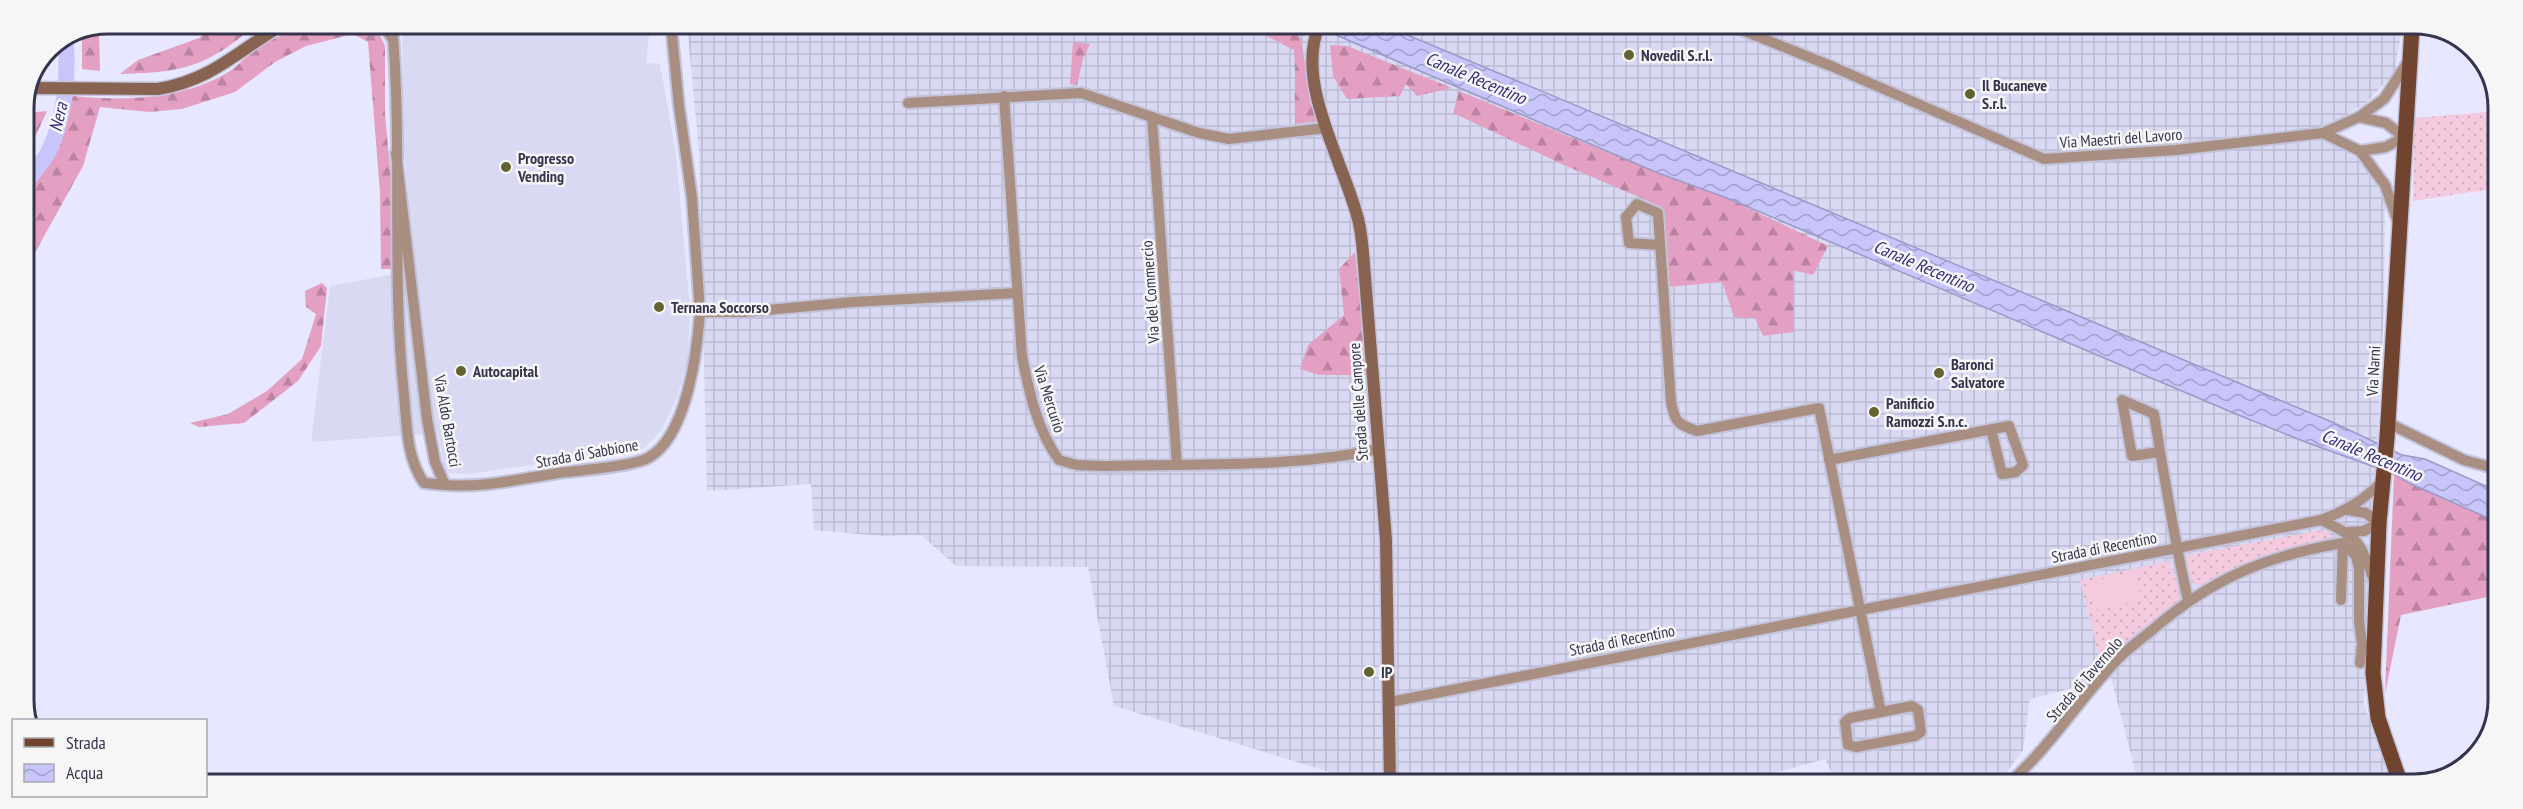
<svg xmlns="http://www.w3.org/2000/svg" width="2523" height="809" font-family="'PT Sans Narrow',sans-serif">
<style>
.built{fill:#d9d9f4}
.industrial{fill:url(#industrial-grid)}
.grass{fill:url(#grass-dots)}
.forest{fill:url(#forest-firs)}
.pitch{fill:#f4cadf}
.water{fill:url(#water-waves);stroke:#9b9ac6;stroke-width:1.5}
.lines{fill:none;stroke-linecap:round;stroke-linejoin:round}
.river{stroke:#c7c5fa;stroke-width:16}
.street-casing{stroke:#c3c3db;stroke-width:14}
.secondary-casing{stroke:#c3c3db;stroke-width:15}
.primary-casing{stroke:#c3c3db;stroke-width:18}
.street{stroke:#a98e82;stroke-width:10}
.secondary{stroke:#886351;stroke-width:12}
.primary{stroke:#70442e;stroke-width:15}
.poi-dot{fill:#64622f;stroke:#f6f6f6;stroke-width:2}
.labels{text-anchor:middle;dominant-baseline:central;stroke-width:5;stroke-linejoin:round;paint-order:stroke}
.poi-label{font-size:16px;font-weight:bold;fill:#35344c;stroke:#f6f6f6;text-anchor:start}
.street-label{font-size:16px;fill:#35344c;stroke:#f6f6f6}
.water-label{font-size:18px;font-style:italic;fill:#3b2e78;stroke:#f6f6f6}
.rim{fill:none;stroke:#35344c;stroke-width:3}
</style>
<defs>
<pattern id="industrial-grid" width="8" height="8" patternUnits="userSpaceOnUse" patternTransform="scale(1.5)"><rect width="8" height="8" fill="#d9d9f4"/><path d="M0 4h8M4 0v8" fill="none" stroke="#bbbbd3"/></pattern>
<pattern id="grass-dots" width="8" height="8" patternUnits="userSpaceOnUse" patternTransform="scale(1.5)"><rect width="8" height="8" fill="#f4cadf"/><path d="M2 2h.1M6 6h.1" fill="none" stroke="#d2aec1" stroke-width="1.8" stroke-linecap="round"/></pattern>
<pattern id="forest-firs" width="22" height="20" patternUnits="userSpaceOnUse" patternTransform="scale(1.5)"><rect width="22" height="20" fill="#e3a0c3"/><path d="M5 1l3.5 6h-7zM16 11l3.5 6h-7z" fill="#b983a1"/></pattern>
<pattern id="water-waves" width="16" height="10" patternUnits="userSpaceOnUse" patternTransform="scale(1.5)"><rect width="16" height="10" fill="#c7c5fa"/><path d="M0 5q4-4 8 0t8 0" fill="none" stroke="#a2a1cd"/></pattern>
</defs>
<rect width="100%" height="100%" fill="#e7e7ff"/>
<path class="built" d="M406,24L650,25L646,63L660,64L676,154L690,309L688,360L677,398L661,431L643,449L469,474L449,473L444,468L438,433L311,442L330,286L416,270L404,152L402,41Z"/>
<path class="industrial" d="M687,25L2402,27L2395,72L2367,102L2318,133L2358,159L2376,177L2385,204L2384,307L2364,704L2393,785H2139L2111,678L2030,699L2023,750L1998,784H1837L1825,759L1734,784H1369L1114,706L1088,567L956,566L921,535L881,536L814,530L811,484L707,491L699,152Z"/>
<g class="grass">
<path d="M2499,111L2498,188L2413,201L2414,118Z"/>
<path d="M2317,531H2325L2331,535V539L2205,584L2197,585C2188,578 2185,572 2182,562L2188,555Z"/>
<path d="M2170,561L2178,587L2179,599L2172,608L2117,652L2100,660L2080,580Z"/>
</g>
<g class="forest">
<path d="M215,24H258C244,34 231,46 216,54C187,72 153,73 120,74L138,60L199,38Z"/>
<path d="M309,24H370L378,31L385,46V114L394,212V269H381L380,193L368,42L353,34L306,46L275,62L235,92L182,109L149,112L100,107L83,166L32,258L24,268V200L55,154L73,96C126,101 184,100 230,71C242,63 250,51 262,45C277,36 294,31 309,24Z"/>
<path d="M1245,25L1292,26L1300,35L1309,85L1320,121L1295,124C1294,99 1296,74 1294,50Z"/>
<path d="M99,28L100,71L82,69V35Z"/>
<path d="M1073,42L1090,44L1083,59L1077,85L1070,84Z"/>
<path d="M1330,45L1347,46L1452,88L1417,96L1406,84L1400,96L1347,99L1333,76Z"/>
<path d="M1459,91L1658,173L1727,198L1828,246L1813,275L1793,270L1794,332L1763,336L1755,318L1734,317L1722,282L1667,287L1662,207L1564,165L1453,113Z"/>
<path d="M47,111L24,161V113Z"/>
<path d="M1355,252L1367,375H1319L1300,369L1308,345L1344,315L1339,269Z"/>
<path d="M322,283L327,288L321,346L298,381L244,423L199,427L190,423L228,414L267,391L302,359L316,314L306,307L305,291Z"/>
<path d="M2394,474L2409,483L2497,522V595L2401,615L2385,694Z"/>
</g>
<path class="pitch" d="M2135,572L2141,600L2094,610L2088,582Z"/>
<path class="water" d="M1315,26H1386L2332,422L2402,455L2425,459L2497,491V522L2409,483L2394,474L2308,443L2236,414L1727,198L1658,173Z"/>
<g class="lines">
<path class="river" d="M24,184C32,174 43,163 49,151C65,117 68,78 66,42"/>
<defs>
<g id="street">
<path d="M382,24L393,39"/>
<path d="M392,24C403,148 391,272 404,395C407,425 406,457 424,483L445,485L435,462L427,419L396,153"/>
<path d="M671,25L679,106L692,198L700,312H745L853,302L1017,293"/>
<path d="M1732,26L1831,66L2044,159L2176,150L2323,133L2359,117L2384,99L2409,60"/>
<path d="M1004,96L1022,356C1029,392 1037,430 1059,460L1077,465L1103,466C1194,463 1288,469 1378,449"/>
<path d="M908,103L1081,93L1199,133L1229,139L1326,128"/>
<path d="M1152,117L1177,465"/>
<path d="M2359,117L2386,123L2404,137L2386,147L2360,151"/>
<path d="M2323,133L2360,151L2385,185L2398,222"/>
<path d="M1660,245L1629,243L1626,217L1637,204L1658,213L1671,402C1675,423 1678,424 1697,431L1819,408L1881,712"/>
<path d="M2388,423L2464,460L2497,469"/>
<path d="M2160,452L2132,456L2122,400L2154,414C2164,476 2174,539 2188,600"/>
<path d="M1829,460L2009,426L2023,465L2016,472L2002,474L1991,429"/>
<path d="M445,485C482,488 521,479 558,473C576,471 635,466 648,458C687,437 697,352 700,312"/>
<path d="M2347,510L2366,513L2379,523L2364,531L2348,532"/>
<path d="M2321,520C2360,538 2360,542 2374,581"/>
<path d="M2343,543L2356,556L2359,569V621L2362,644L2360,663"/>
<path d="M1390,702L2321,520C2348,510 2362,501 2383,481"/>
<path d="M1912,706L1918,710L1921,732L1915,736L1856,747L1848,745L1845,722L1850,718Z"/>
<path d="M2008,784C2049,748 2078,701 2116,661C2126,650 2139,641 2151,631C2211,579 2265,556 2343,543L2341,600"/>
</g>
<g id="secondary">
<path d="M1319,26C1294,84 1346,166 1359,223C1362,237 1363,251 1364,265L1386,540L1390,784"/>
<path d="M32,88L158,89C213,80 238,50 284,24"/>
</g>
<path id="primary" d="M2401,785L2378,718L2373,673L2379,523L2387,438L2412,27"/>
</defs>
<use href="#street" class="street-casing"/>
<use href="#secondary" class="secondary-casing"/>
<use href="#primary" class="primary-casing"/>
<use href="#street" class="street"/>
<use href="#secondary" class="secondary"/>
<use href="#primary" class="primary"/>
</g>
<g class="poi-dot">
<circle cx="1629" cy="55" r="6"/>
<circle cx="1970" cy="94" r="6"/>
<circle cx="506" cy="167" r="6"/>
<circle cx="659" cy="307" r="6"/>
<circle cx="461" cy="371" r="6"/>
<circle cx="1939" cy="373" r="6"/>
<circle cx="1874" cy="412" r="6"/>
<circle cx="1369" cy="672" r="6"/>
</g>
<g class="labels">
<g class="poi-label">
<text x="1641" y="55">Novedil S.r.l.</text>
<text x="1982" y="85">Il Bucaneve<tspan x="1982" dy="18">S.r.l.</tspan></text>
<text x="518" y="158">Progresso<tspan x="518" dy="18">Vending</tspan></text>
<text x="671" y="307">Ternana Soccorso</text>
<text x="1951" y="364">Baronci<tspan x="1951" dy="18">Salvatore</tspan></text>
<text x="473" y="371">Autocapital</text>
<text x="1886" y="403">Panificio<tspan x="1886" dy="18">Ramozzi S.n.c.</tspan></text>
<text x="1381" y="672">IP</text>
</g>
<g class="street-label">
<text transform="translate(2121 138) rotate(-4)">Via Maestri del Lavoro</text>
<text transform="translate(1150 292) rotate(-94)">Via del Commercio</text>
<text transform="translate(2373 371) rotate(-87)">Via Narni</text>
<text transform="translate(1050 399) rotate(72)">Via Mercurio</text>
<text transform="translate(1358 402) rotate(-94)">Strada delle Campore</text>
<text transform="translate(448 421) rotate(80)">Via Aldo Bartocci</text>
<text transform="translate(587 453) rotate(-10)">Strada di Sabbione</text>
<text transform="translate(2104 547) rotate(-11)">Strada di Recentino</text>
<text transform="translate(1622 640) rotate(-11)">Strada di Recentino</text>
<text transform="translate(2084 679) rotate(-49)">Strada di Tavernolo</text>
</g>
<g class="water-label">
<text transform="translate(1476 78) rotate(23)">Canale Recentino</text>
<text transform="translate(58 117) rotate(-77)">Nera</text>
<text transform="translate(1924 266) rotate(23)">Canale Recentino</text>
<text transform="translate(2372 455) rotate(23)">Canale Recentino</text>
</g>
</g>
<path d="M0 0H2523V809H0ZM108 34H2414A74 74 0 0 1 2488 108V700A74 74 0 0 1 2414 774H108A74 74 0 0 1 34 700V108A74 74 0 0 1 108 34Z" fill="#f6f6f6" fill-rule="evenodd"/>
<path class="rim" d="M108 34H2414A74 74 0 0 1 2488 108V700A74 74 0 0 1 2414 774H108A74 74 0 0 1 34 700V108A74 74 0 0 1 108 34Z"/>
<rect x="12" y="719" width="195" height="78" fill="#f6f6f6" stroke="#a9a8b2" stroke-width="1.5"/>
<rect x="24" y="738" width="30" height="9" fill="#70442e" stroke="#a9a8b2" stroke-width="1.5"/>
<text x="66" y="749" font-size="18" fill="#35344c">Strada</text>
<rect x="24" y="764" width="30" height="18" fill="url(#water-waves)" stroke="#a9a8b2" stroke-width="1.5"/>
<text x="66" y="779" font-size="18" fill="#35344c">Acqua</text>
</svg>
